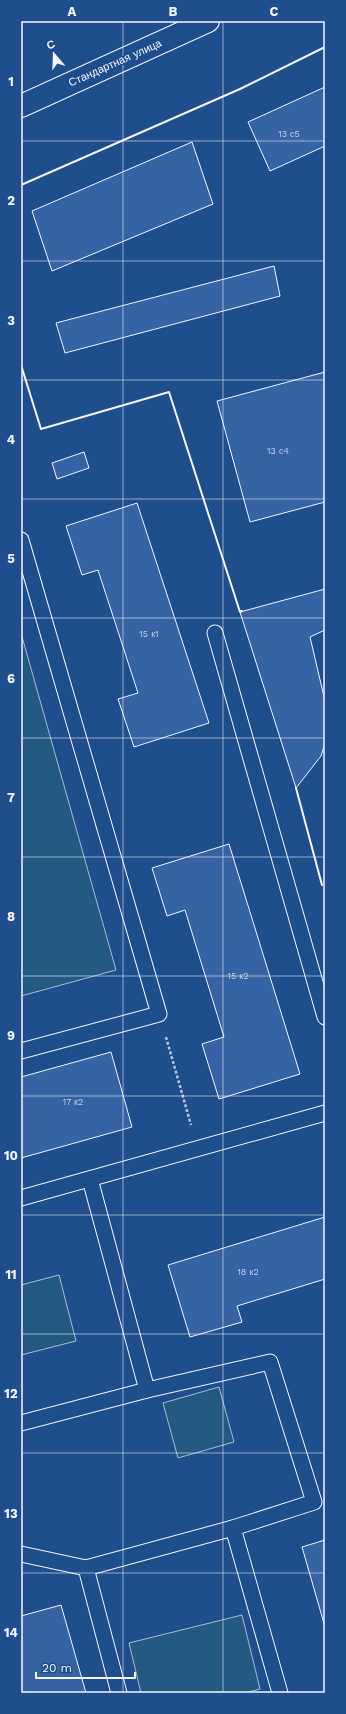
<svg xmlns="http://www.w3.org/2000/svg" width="346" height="1714" font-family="'Work Sans',sans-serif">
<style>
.green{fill:#245a82;stroke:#a8bbd7}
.building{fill:#3563a3;stroke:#f2f6ff}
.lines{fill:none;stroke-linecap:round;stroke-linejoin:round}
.service-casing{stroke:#f2f6ff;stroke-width:17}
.minor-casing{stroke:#f2f6ff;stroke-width:24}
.path{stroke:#b3c4dc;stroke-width:2.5;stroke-dasharray:3 2;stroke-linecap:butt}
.service{stroke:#1f4e8c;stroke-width:15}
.minor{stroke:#1f4e8c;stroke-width:22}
.wall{stroke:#f2f6ff;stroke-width:2}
.grid{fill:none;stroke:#f2f6ff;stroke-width:1;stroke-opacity:0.55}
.labels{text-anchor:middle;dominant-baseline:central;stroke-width:3;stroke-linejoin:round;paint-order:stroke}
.number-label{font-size:9px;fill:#c3d1e8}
.street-label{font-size:11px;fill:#f2f6ff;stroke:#1f4e8c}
.neatline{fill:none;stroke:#f2f6ff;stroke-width:1.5}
.grid-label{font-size:13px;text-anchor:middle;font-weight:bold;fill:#f2f6ff}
</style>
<rect width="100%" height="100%" fill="#1f4e8c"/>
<g class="green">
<path d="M21,633L116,970L21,996Z"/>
<path d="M59,1275L76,1341L21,1355V1285Z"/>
<path d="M219,1387L234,1442L178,1458L163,1403Z"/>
<path d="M242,1615L260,1689L245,1693H141L129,1643Z"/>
</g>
<g class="building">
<path d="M325,87V146L270,171L248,122Z"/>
<path d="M192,142L213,204L52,271L32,211Z"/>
<path d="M274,266L280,296L65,353L56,323Z"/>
<path d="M325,372V502L250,522L217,401Z"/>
<path d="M84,452L89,468L57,479L52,463Z"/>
<path d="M137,503L209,723L134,747L118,699L138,693L98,570L82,575L66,526Z"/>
<path d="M325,589V630L310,637L325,701V743L321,756L296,788L240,612Z"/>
<path d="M229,844L300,1074L219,1099L202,1044L224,1037L185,910L167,916L152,868Z"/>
<path d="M111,1052L132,1127L21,1158V1077Z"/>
<path d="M325,1217V1279L237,1306L242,1322L190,1337L168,1265Z"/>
<path d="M325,1540V1627L302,1547Z"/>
<path d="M61,1605L86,1693H21V1616Z"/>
</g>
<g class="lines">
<defs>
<g id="service">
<path d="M21,540L159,1014L21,1051"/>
<path d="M215,633L325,1017"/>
<path d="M90,1179L147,1390L270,1362L314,1502L233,1528L280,1693"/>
<path d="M21,1198L325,1113"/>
<path d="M21,1423L147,1390"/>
<path d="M21,1554L86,1568L119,1693"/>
<path d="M86,1568L233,1528"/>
</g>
<path id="minor" d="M21,106L208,21"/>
</defs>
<use href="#service" class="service-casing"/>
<use href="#minor" class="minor-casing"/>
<path class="path" d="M166,1037L191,1125"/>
<use href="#service" class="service"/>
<use href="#minor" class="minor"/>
<g class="wall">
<path d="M21,185L240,89L325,47"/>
<path d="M21,365L41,429L169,392L240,612L242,611"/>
<path d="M296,788L322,885"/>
</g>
</g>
<path class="grid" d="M123,21V1693M223,21V1693M21,141H325M21,261H325M21,380H325M21,499H325M21,618H325M21,738H325M21,857H325M21,976H325M21,1096H325M21,1215H325M21,1334H325M21,1453H325M21,1573H325"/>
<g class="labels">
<g class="number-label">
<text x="289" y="134">13 с5</text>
<text x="278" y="451">13 с4</text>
<text x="149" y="634">15 к1</text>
<text x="238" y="976">15 к2</text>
<text x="73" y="1102">17 к2</text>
<text x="248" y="1272">18 к2</text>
</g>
<g class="street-label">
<text transform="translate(115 63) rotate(-24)">Стандартная улица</text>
</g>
</g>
<rect width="346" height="1714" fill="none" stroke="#1f4e8c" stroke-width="44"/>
<g transform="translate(54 54) rotate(341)" stroke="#1f4e8c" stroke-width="3" paint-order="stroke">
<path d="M0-3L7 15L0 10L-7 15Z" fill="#f2f6ff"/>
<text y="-6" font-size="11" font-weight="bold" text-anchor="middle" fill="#f2f6ff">С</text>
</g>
<path d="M36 1672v6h99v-6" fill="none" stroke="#f2f6ff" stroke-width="2"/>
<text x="42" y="1672" font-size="12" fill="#f2f6ff" stroke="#1f4e8c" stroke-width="3" paint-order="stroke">20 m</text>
<rect x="22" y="22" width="302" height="1670" class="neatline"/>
<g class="grid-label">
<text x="72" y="16">A</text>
<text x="173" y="16">B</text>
<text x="274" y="16">C</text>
<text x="11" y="86">1</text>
<text x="11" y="205">2</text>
<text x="11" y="325">3</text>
<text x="11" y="444">4</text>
<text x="11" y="563">5</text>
<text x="11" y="683">6</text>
<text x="11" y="802">7</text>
<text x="11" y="921">8</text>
<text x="11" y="1040">9</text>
<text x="11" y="1160">10</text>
<text x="11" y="1279">11</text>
<text x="11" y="1398">12</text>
<text x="11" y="1518">13</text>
<text x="11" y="1637">14</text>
</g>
</svg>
